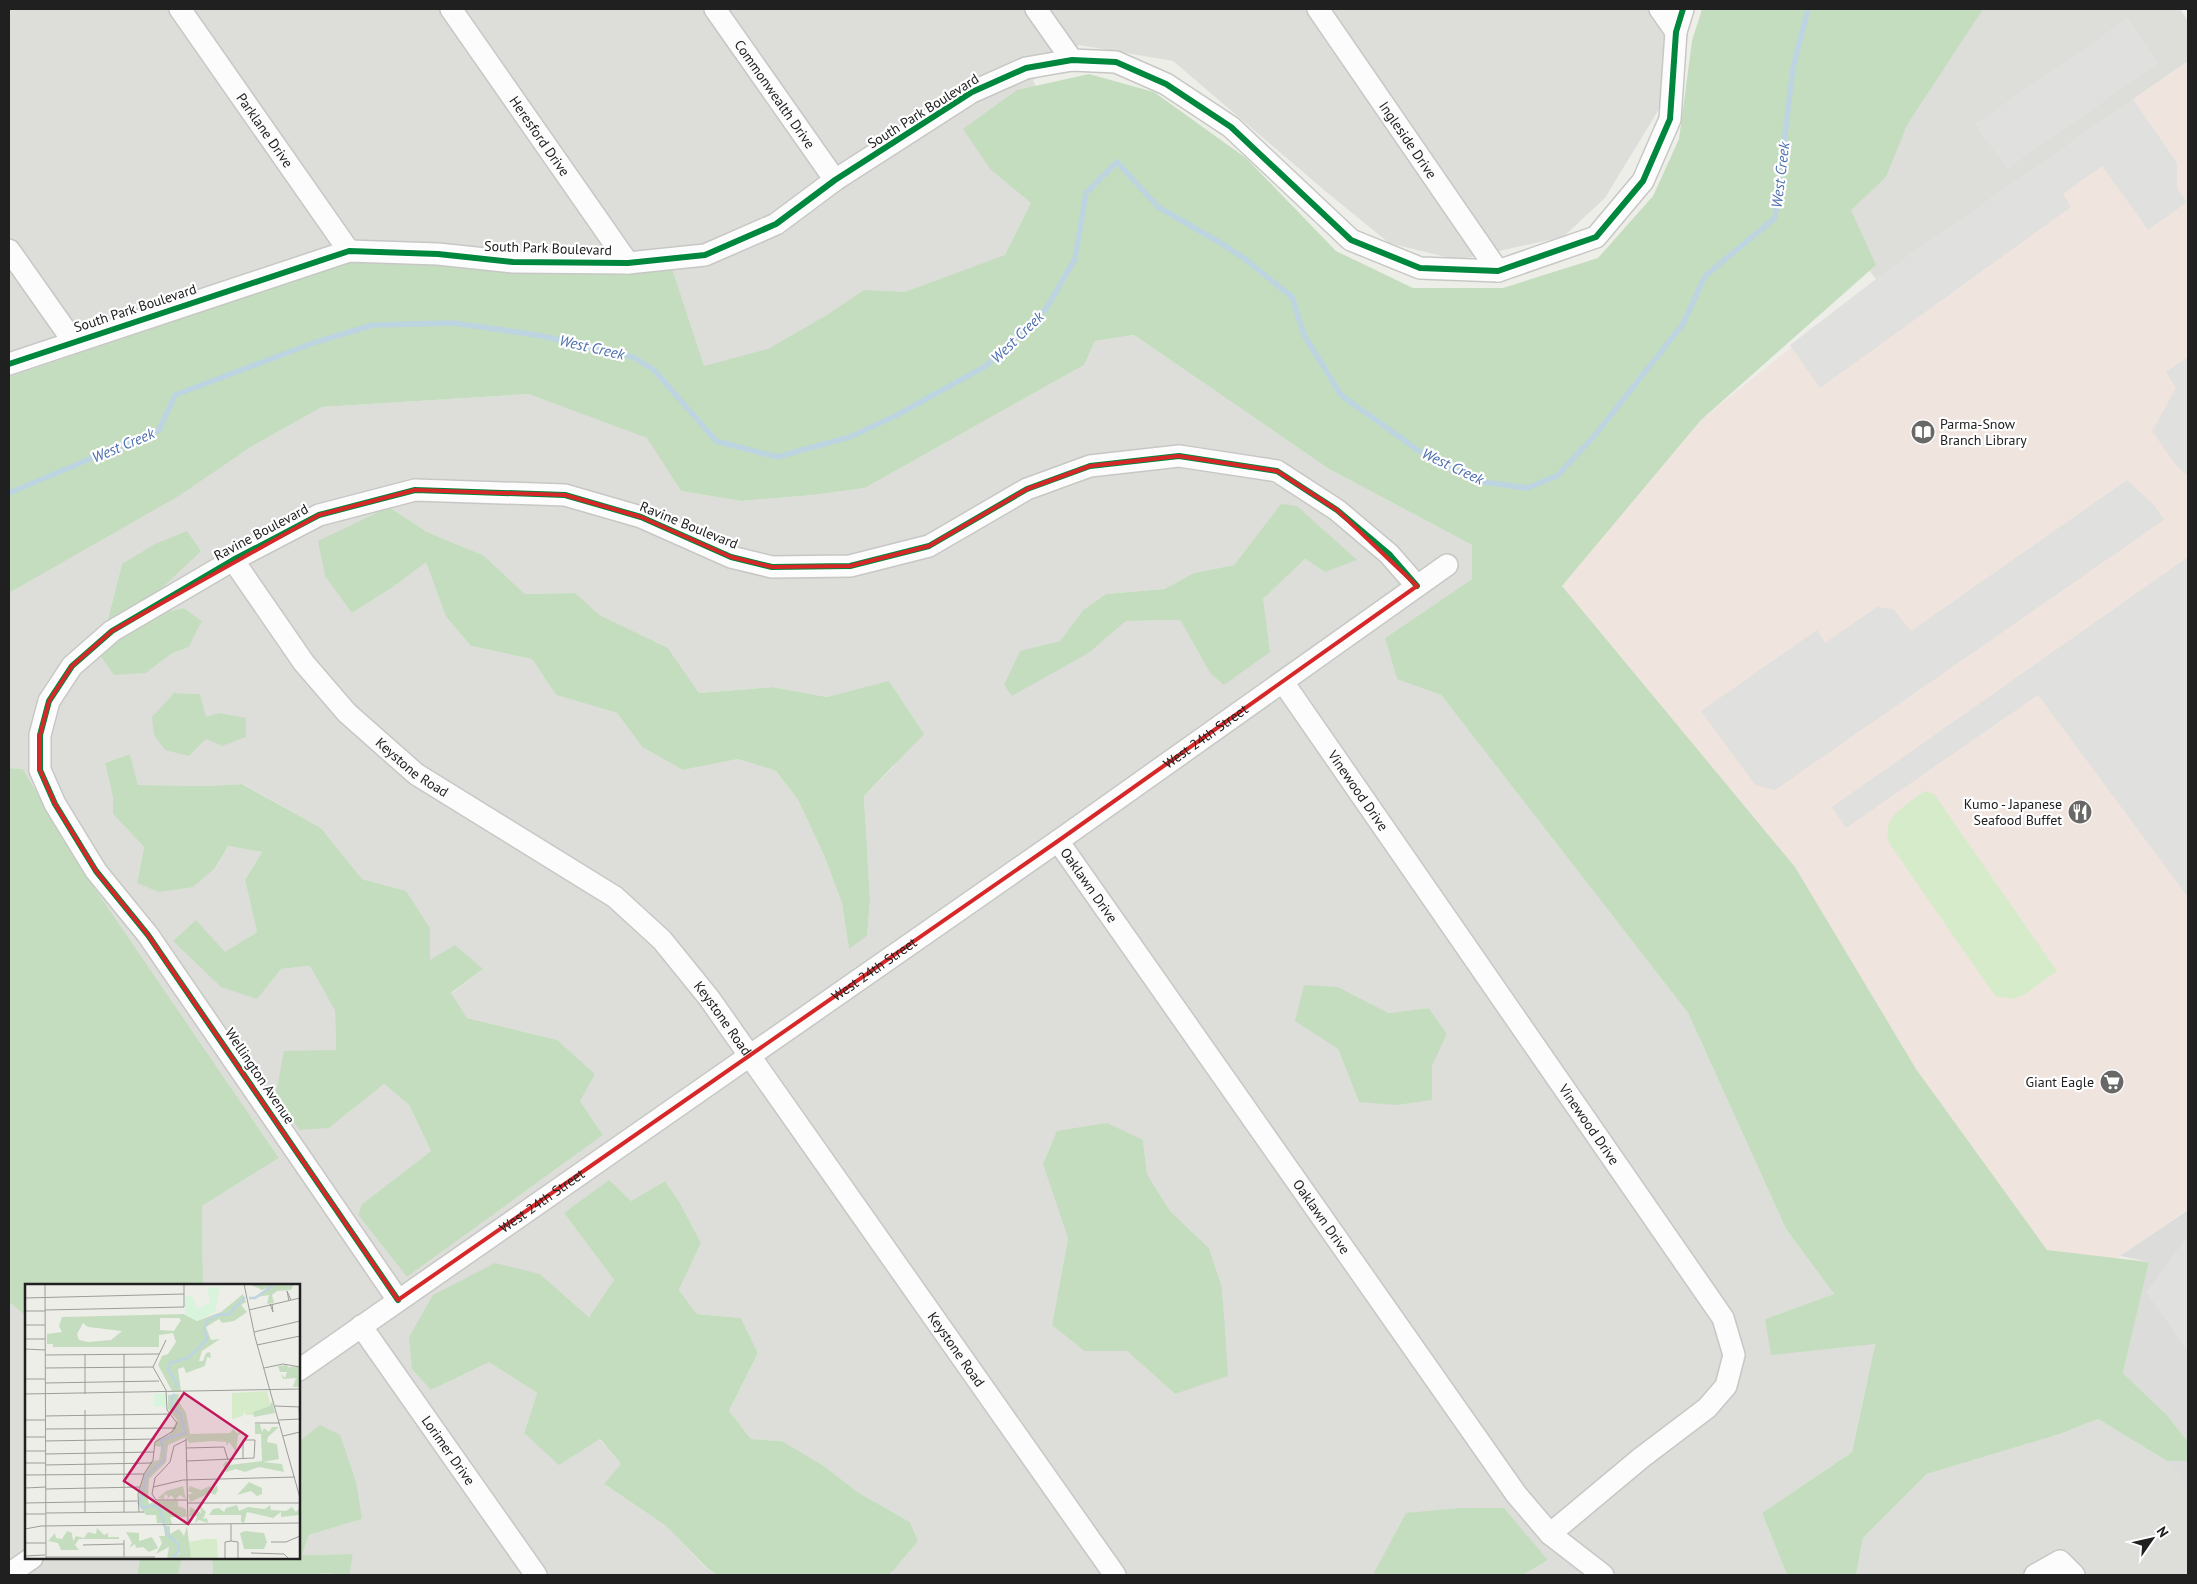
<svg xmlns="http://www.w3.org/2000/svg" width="2197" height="1584" font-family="'PT Sans',sans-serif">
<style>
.residential{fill:#ddddda;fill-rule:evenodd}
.commercial{fill:#f0e4df}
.religious{fill:#dcdcda}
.grass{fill:#d6ebc9}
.forest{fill:#c5ddbf}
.parking{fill:#e0e0de}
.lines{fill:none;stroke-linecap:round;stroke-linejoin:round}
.stream{stroke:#bdd4e1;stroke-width:5.5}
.minor-casing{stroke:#c7c7c5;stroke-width:24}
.minor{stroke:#fcfcfc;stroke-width:21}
.cycleway-casing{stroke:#fff;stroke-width:9}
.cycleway{stroke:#00873e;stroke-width:6}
.marked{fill:none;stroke:#d62828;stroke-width:4;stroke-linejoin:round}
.labels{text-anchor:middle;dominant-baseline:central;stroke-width:4.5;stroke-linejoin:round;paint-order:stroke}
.street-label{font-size:14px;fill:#202020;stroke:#fff}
.poi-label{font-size:14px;fill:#202020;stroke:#fff;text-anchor:end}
.water-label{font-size:15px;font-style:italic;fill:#4d70af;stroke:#fff}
.inset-river{fill:none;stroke:#bdd4e1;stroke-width:2.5}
.inset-road{fill:none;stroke:#9c9c99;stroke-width:1}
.view{fill:#c2185b;fill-opacity:0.15;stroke:#c2185b;stroke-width:2.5}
.inset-edge{fill:none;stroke:#202020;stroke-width:2.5}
</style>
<rect width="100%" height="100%" fill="#eeeee9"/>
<g class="residential">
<path d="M9,9H1675L1659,109L1605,198L1563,237L1458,260L1389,243L1324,190L1173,61L1079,45L1033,80L1065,145L1026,261L713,395L672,268L534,272L383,261L349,262L9,377Z"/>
<path d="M1970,9H2180L2188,21V61L1876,279L1825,215Z"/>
<path d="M1134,335L1329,469L1472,545V579L1385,638L1397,678L1441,695L1688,1013L1786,1229L1834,1294L1765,1319L1875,1343L1852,1452L1762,1513L1787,1575H1523L1548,1560H1383L1373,1575H888L893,1571L918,1541L910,1522L859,1493L824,1466L782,1441L751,1439L729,1411L758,1353L741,1318L697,1314L679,1290L701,1243L680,1203L665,1181L631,1201L564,1213L614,1280L589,1317L540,1274L431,1390L489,1361L537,1393L524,1433L599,1439L621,1464L605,1485L666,1526L707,1569L718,1575H319L321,1573L348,1575L353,1554L302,1555L309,1535L362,1519L320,1425L299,1441V1285H205L203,1281L202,1206L279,1158L83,871L23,769L9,768V593L179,496L251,447L322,407L528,394L648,438L681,491L741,501L813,495L865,488L1084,365L1095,341ZM1281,505L1325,572L1305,559L1262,600L1270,652L1210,673L1180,620L1126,621L1090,652H1020L1060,641L1083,610L1106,594L1164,589L1194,573L1234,565ZM389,507L427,532L483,555L525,594L575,593L600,615L668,648L699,693L772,687L827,697L889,682L894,766L864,796L870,901L867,936L849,948L842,903L823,853L798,800L776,771L738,759L683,770L642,747L617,713L556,695L532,659L471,646L446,617L426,561L393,587L352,613ZM122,564L164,586L160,613L184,608L202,621L189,647L171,654L146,673L99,654ZM174,693L200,694L205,718ZM130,754L138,785L209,786L243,784L321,828L362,879L406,891L430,960L483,969L451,994L467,1018L557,1040L580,1101L603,1135L407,1277L358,1215L362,1204L431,1151L409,1105L384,1084L329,1128L336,1050L335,1011L310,966L281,969L173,941L225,953L257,932L245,880L262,852L228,846L216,868L137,883L144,847L113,814V798L105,763ZM1338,987L1389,1013L1429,1008L1447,1034L1432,1066V1100L1359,1102L1338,1049ZM1143,1140L1147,1174L1170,1211L1209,1248L1222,1287L1224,1329L1175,1394L1127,1351H1084L1052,1325L1068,1238Z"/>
<path d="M9,1302L26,1316V1558H140L137,1575H9Z"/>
<path d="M2098,1419L2167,1461L2188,1489V1575H1856L1863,1538L1927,1474L2060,1434Z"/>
<path d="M182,1558H212L213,1573L210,1575H178Z"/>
</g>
<path class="commercial" d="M2188,61V1209L2067,1293L1562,586L1701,420L1876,279Z"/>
<g class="religious">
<path d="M2188,1210V1442L2168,1416L2123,1373L2149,1262L2120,1256Z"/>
<path d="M2167,1461H2188V1489Z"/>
</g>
<path class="grass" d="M1924,791L1934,794L2057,971L2024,995L2012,999L1995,996L1889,843C1881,816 1906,806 1924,791Z"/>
<g class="forest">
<path d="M1702,9H1983L1907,125L1886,177L1851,210L1876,265L1701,420L1562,586L1795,867L1916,1069L2047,1250L2149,1262L2123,1373L2168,1416L2188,1442V1461H2167L2098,1419L2060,1434L1927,1474L1863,1538L1856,1575H1787L1762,1513L1852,1452L1875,1344L1771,1355L1765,1319L1834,1294L1786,1229L1688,1013L1441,695L1397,679L1385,638L1472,579V545L1329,469L1134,335L1095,341L1084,365L865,488L813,495L741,501L681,491L647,438L528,394L322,407L251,447L179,496L9,593V377L349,262L383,261L534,272L672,268L704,366L768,349L827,315L864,290L905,292L1005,255L1031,203L990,169L963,129L1017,90L1089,74L1154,92L1246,158L1336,251L1413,288H1503L1598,258L1653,196L1679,139L1692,41Z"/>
<path d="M1281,504L1297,506L1357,560L1325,572L1305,559L1263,599L1270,652L1224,685L1210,673L1180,620L1126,621L1090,652L1012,696L1004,685L1020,651L1060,641L1083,610L1106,594L1164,589L1194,573L1234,565Z"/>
<path d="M389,507L427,532L483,555L525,594L575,593L600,615L668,648L699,693L772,687L827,697L889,681L924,734L864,796L870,901L867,936L849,949L842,903L823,853L798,800L776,771L738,759L683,770L642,747L617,713L556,695L532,659L471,646L446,617L426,562L393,587L352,613L325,576L318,541Z"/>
<path d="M187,531L201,551L164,586L160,613L184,608L202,621L189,647L171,654L146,673L114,675L99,654L122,564L155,544Z"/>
<path d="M174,693L200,694L206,717L219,713L246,718V737L222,746L206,739L189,756L165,750L154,735L152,717Z"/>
<path d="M130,754L138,785L209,786L242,784L321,828L362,879L406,891L430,928V960L455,945L483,969L451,993L467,1018L557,1040L595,1074L580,1101L603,1135L407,1277L358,1215L362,1204L431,1151L409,1105L384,1084L329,1128L299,1130L276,1093L284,1051L336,1050L335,1011L310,966L281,969L257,999L221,987L173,941L196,920L225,952L257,932L245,880L262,852L228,846L216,867L193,887L159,892L137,883L144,847L113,814V798L105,763Z"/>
<path d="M9,768L23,769L83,871L279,1158L202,1206L203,1281L205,1285H26V1316L9,1302Z"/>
<path d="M1304,985L1338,987L1389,1013L1429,1008L1447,1034L1432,1066V1100L1396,1105L1359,1102L1338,1049L1295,1021Z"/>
<path d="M1107,1123L1143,1140L1147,1174L1170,1211L1209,1248L1222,1287L1228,1376L1175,1394L1127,1351H1084L1052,1325L1068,1238L1043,1164L1057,1131Z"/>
<path d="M609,1180L631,1201L665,1181L680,1203L701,1243L679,1290L697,1314L741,1318L758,1353L729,1411L751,1439L782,1441L824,1466L859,1493L910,1522L918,1541L893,1571L888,1575H718L708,1569L666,1526L604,1484L621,1464L600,1439L559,1465L524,1433L537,1393L489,1362L431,1390L412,1369L409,1337L433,1295L495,1263L540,1274L589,1317L614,1280L564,1213Z"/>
<path d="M320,1425L340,1435L356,1482L362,1519L309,1535L302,1555L353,1554L349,1575L321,1573L319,1575H210L213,1573L212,1558H299V1441Z"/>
<path d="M1460,1508H1504L1548,1560L1523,1575H1373L1406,1513Z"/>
<path d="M140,1558H182L178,1575H137Z"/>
</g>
<g class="parking">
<path d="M2128,18L2159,63L2007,169L1975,124Z"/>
<path d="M2133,99L2177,163V188L2187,202L2148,230L2102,166L2063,194L2071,207L1820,388L1790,345L1876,279Z"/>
<path d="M2188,357V476L2176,465L2152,431L2176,388L2166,372Z"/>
<path d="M2127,480L2155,506L2164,520L1775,790L1755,785L1701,711L1817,630L1825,643L1877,607L1893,609L1911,631Z"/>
<path d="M2188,557V897L2038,695L1846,828L1832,807Z"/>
<path d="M2188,1235V1352L2146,1292Z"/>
</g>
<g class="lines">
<path class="stream" d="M9,493L159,430L175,395L316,342L373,325L453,323L537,335L633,357L654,370L716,441L777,457L850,437L897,415L986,366L1046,309L1075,259L1086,193L1117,162L1158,207L1219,242L1245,259L1292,297L1304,335L1341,395L1426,456L1483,482L1527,488L1557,476L1595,435L1683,324L1705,276L1775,218L1793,68L1808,9"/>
<defs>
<g id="minor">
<path id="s1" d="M180,9L349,251"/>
<path id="s2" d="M451,9L628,263"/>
<path id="s3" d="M715,9L835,180"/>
<path d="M1036,9L1072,60"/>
<path id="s4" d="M1318,9L1498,271"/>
<path d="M1660,9L1676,32"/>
<path d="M9,250L73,341"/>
<path d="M9,364L349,251L438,254L513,262L628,263L705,255L776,224L835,180L972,92L1026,68L1072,60L1116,62L1166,84L1231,127L1351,240L1420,268L1498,271L1596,237L1643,181L1670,119L1676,32L1683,9"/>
<path id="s5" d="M233,560L304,663L347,713L416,774L615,897L662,940L709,998L1115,1575"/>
<path id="s6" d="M1283,682L1723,1318L1734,1355L1726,1386L1707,1408L1641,1458L1550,1534"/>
<path id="s7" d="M1058,841L1516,1494L1550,1534L1603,1575"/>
<path d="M398,1300L148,935L96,871L55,804L40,770V735L49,701L72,666L112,631L233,560L319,515L415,490L565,495L641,517L731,557L772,567L850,566L929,546L1027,489L1090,466L1179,456L1277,471L1337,510L1389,554L1417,586"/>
<path id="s8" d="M361,1326L536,1575"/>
<path id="s9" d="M299,1370L1058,841L1447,565"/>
<path d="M9,1574L32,1558"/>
<path d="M2035,1575L2060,1561L2074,1575"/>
</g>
</defs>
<use href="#minor" class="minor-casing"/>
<use href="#minor" class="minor"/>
<defs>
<g id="cycleway">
<path d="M9,364L349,251L438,254L513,262L628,263L705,255L776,224L835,180L972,92L1026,68L1072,60L1116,62L1166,84L1231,127L1351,240L1420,268L1498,271L1596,237L1643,181L1670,119L1676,32L1683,9"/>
<path d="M398,1300L148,935L96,871L55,804L40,770V735L49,701L72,666L112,631L233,560L319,515L415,490L565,495L641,517L731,557L772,567L850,566L929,546L1027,489L1090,466L1179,456L1277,471L1337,510L1389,554L1417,586"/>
</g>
</defs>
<use href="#cycleway" class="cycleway-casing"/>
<use href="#cycleway" class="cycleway"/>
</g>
<path class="marked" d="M1179,456L1277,471L1337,510L1417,586L1058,841L398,1300L148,935L96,871L55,804L40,770V735L49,701L72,666L112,631L319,515L415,490L565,495L641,517L731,557L772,567L850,566L929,546L1027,489L1090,466Z"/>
<defs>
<symbol id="library-disc" viewBox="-11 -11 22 22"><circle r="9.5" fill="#686866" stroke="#fff"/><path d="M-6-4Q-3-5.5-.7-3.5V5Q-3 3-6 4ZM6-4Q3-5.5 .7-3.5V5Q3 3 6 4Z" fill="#fff"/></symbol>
<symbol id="restaurant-disc" viewBox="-11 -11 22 22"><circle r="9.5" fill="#686866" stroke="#fff"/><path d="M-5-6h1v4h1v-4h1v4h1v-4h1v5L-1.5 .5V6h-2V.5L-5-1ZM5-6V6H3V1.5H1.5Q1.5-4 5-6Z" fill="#fff"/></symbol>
<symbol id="supermarket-disc" viewBox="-11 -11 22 22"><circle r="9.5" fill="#686866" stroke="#fff"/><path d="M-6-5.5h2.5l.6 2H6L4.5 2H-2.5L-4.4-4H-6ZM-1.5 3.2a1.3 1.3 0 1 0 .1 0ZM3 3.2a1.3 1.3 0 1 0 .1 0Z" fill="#fff"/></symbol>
</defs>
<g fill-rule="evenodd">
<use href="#library-disc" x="1909" y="418" width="28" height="28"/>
<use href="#restaurant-disc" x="2066" y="798" width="28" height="28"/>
<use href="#supermarket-disc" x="2098" y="1068" width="28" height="28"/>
</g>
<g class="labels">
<g class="street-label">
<text stroke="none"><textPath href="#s3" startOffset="104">Commonwealth Drive</textPath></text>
<text transform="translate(923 111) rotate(-32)">South Park Boulevard</text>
<text stroke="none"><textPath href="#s1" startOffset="148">Parklane Drive</textPath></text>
<text stroke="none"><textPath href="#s2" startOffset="155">Heresford Drive</textPath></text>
<text stroke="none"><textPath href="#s4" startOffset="159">Ingleside Drive</textPath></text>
<text transform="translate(548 248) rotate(2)">South Park Boulevard</text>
<text transform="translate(135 308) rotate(-18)">South Park Boulevard</text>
<text transform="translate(689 525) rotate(22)">Ravine Boulevard</text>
<text transform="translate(261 532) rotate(-28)">Ravine Boulevard</text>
<text stroke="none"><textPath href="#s9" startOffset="1106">West 24th Street</textPath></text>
<text stroke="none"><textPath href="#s5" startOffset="276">Keystone Road</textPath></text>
<text stroke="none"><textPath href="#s6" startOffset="132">Vinewood Drive</textPath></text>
<text stroke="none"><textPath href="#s7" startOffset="54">Oaklawn Drive</textPath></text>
<text stroke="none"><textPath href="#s9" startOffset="701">West 24th Street</textPath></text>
<text stroke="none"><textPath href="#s5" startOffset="680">Keystone Road</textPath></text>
<text transform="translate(260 1076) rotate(56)">Wellington Avenue</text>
<text stroke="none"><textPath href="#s6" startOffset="538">Vinewood Drive</textPath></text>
<text stroke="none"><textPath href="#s9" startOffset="296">West 24th Street</textPath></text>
<text stroke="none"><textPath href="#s7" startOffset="459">Oaklawn Drive</textPath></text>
<text stroke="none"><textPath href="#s5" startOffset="1085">Keystone Road</textPath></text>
<text stroke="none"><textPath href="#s8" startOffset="152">Lorimer Drive</textPath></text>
</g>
<g class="poi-label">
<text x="1940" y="424" text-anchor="start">Parma-Snow<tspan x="1940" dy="16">Branch Library</tspan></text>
<text x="2062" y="804">Kumo - Japanese<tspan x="2062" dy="16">Seafood Buffet</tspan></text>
<text x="2094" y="1082">Giant Eagle</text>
</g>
<g class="water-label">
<text transform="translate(1780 175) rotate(-83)">West Creek</text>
<text transform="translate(1017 337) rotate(-44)">West Creek</text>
<text transform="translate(592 347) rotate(13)">West Creek</text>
<text transform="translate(123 445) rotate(-23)">West Creek</text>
<text transform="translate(1453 466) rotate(25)">West Creek</text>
</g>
</g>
<g transform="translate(25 1284)">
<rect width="275" height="275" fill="#eeeee9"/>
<path d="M242,107L246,122L227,131H221L219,127L218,132L207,135V109ZM180,255H192L193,275H163V258Z" fill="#d6ebc9"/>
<path d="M269,0L266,6L252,7L247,11L249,19L242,20L244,11L232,13L242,7V4L237,6L226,1ZM218,10L221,18L216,21L222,28L209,37L197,39L194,35L181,43L186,56L195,55L177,67L174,77H178L181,69L185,68L186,74L182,73L180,82L161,89L159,83L153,85L156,107H147L133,81L137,72L143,70L151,58L148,49L134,51V63H28V60H22V50L37,48L34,42L37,33L159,30L172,37L196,28ZM135,34H154L156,36L149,47L135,46ZM58,39L63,43L97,47L86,56L63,58L54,56L52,50ZM262,81L265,86L264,83L275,82V103H268L271,94L258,95L256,90L260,94L262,88H255L253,82ZM154,110L153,116L161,129L165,150L205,149L208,145L212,149L218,148L213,151L211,168L204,158L202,162L201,158L186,157L164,159L161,153L143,161L141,178L124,195L123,216L124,220L131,217H153V222L161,225L162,233H145L147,240L132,239L131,231H121L112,219L119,190L128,177L134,176L136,163L130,162L132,155L145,150L152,136L143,125V111ZM247,117L250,129L229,133L228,128L245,122ZM230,140H235L237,148L239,144L244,148L247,143H254L243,153L242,158L252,160L254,175L238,178L257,180L259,188L234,183L220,188L211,185L201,188L198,181L201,177L205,181L237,177L236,150H230ZM224,198L237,204V210L232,212L226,207L212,211ZM158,202L161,215L155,211L150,216L146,211L142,216L143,212L140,210L139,215L133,214L141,207ZM165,202L176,206L185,202L187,206L192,201L193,206L190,211L185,209L165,218L163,211L168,209L163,207ZM212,221L214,227L223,223L240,225L245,221L246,226L261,227L267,223L271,228L275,223V231L256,233V228L248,234L222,228L219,239L216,238V231H184L188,225L194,224L199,228L201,224ZM175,222L181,228L178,235L182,234L183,239L174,236L170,239L172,232H164L165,223L176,229ZM139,242H145V250L154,245L159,252L162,242L166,275H148L155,269V265L152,256L153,270L147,275H142L144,263L131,270L137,259L134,252H140ZM72,244L79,251L83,249V253H94V255H54L50,261L54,266H36L33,259L23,257L30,249L31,254L37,255L42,247L47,249L48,257L51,252L59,254L63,248L71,250ZM220,247L239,249L242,258L239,265H219L215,249ZM101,248L114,249V257L127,253L133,264L124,268L118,263L111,264L110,260L104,264L107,259Z" fill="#c5ddbf" fill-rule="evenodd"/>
<path d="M195,3L190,28L172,37L160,31V12H167L172,25L185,18L182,4ZM141,109L140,123H129V110Z" fill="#d8f4dc"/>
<path class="inset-river" d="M224,14H230L250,0M151,104V98L143,85L145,79L163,74L182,56L179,45L182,37L192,31L204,30L220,13M147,275L154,267L153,260L142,250L135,226L130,221L117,224L115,219L122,191L140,175L136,156L160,149L156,131L147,122L146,114L150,110"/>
<path class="inset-road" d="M20,0L21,275M219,0L230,53L275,214M0,14L159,10M264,17L262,7L266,16M245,20L248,28L247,20M20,26L159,23V0M224,26L275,14M0,27H20M0,41H20M229,48L275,37M0,55H20M232,61L275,52M0,65L20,66M60,70V110M99,70V228M20,71L134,70M20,84L128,83M239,84L258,80L275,83M0,95H20M20,99L134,97M0,110L275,105M250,122L275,123M60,126V228M20,132L146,130M0,136H20M254,136L275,135M230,139H255M20,145L151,144M258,152L275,148L274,123M0,153H20M161,154L163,240M161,156L149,162L145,178L130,194L127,210L131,216H162M20,157L130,155M161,164L199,163L203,176M0,167H20M20,170L129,168M162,177L229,174L230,156H218V174M0,179H20M20,181L127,179M0,191L119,190M128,203L158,196L270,193M0,204L21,203M21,205L115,203M0,219L112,217M162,219H275M114,228L113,210L119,190L128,176L130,158L148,147L152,139L142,126L141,106L128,83L141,56M21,229L119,228M0,230H20M206,240V257M0,245L16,242L275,239M99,256V273M206,257L213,258V275M246,258H261L275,252M0,259H21M58,261L99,260M226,269L259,270L264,275M0,272L20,271M21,273H130M200,275V258L206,257"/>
<path class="view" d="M159,109L222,152L163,240L99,197Z"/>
<rect width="275" height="275" class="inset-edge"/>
</g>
<rect width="2197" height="1584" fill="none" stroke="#202020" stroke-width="20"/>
<g transform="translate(2152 1539) rotate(56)" stroke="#ffffff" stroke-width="4" paint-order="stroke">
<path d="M0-4L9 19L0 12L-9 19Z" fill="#202020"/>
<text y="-8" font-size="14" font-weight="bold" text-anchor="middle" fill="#202020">N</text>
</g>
</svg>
